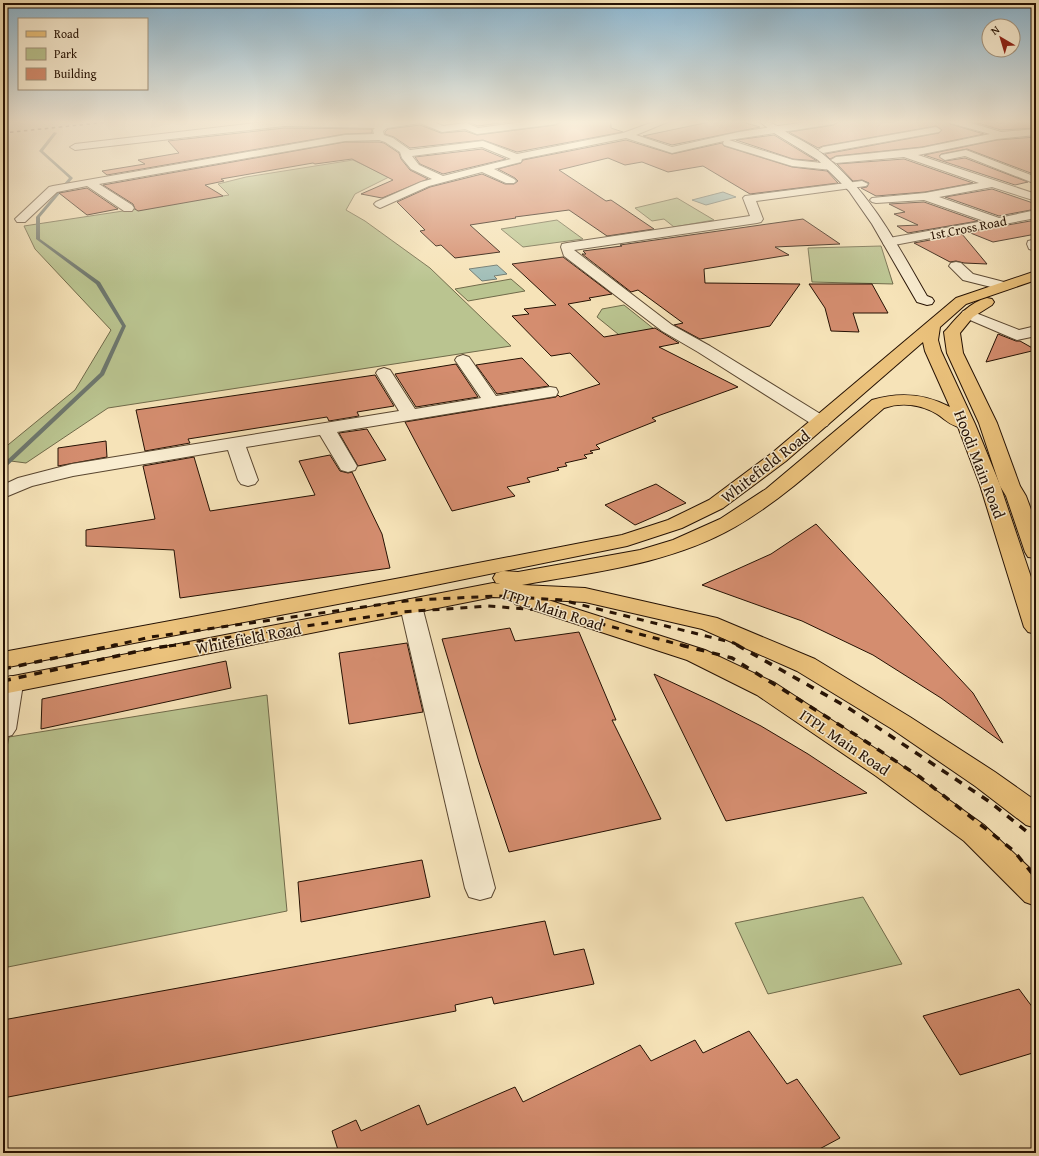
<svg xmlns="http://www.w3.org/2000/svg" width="1039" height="1156" font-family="'Gentium Book Plus',serif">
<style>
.green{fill:#bac490;stroke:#706a4a}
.water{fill:#9fbdb7;stroke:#6e786f}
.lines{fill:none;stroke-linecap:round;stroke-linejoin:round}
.stream{fill:#6e786f;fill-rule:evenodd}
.building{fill:#d48d6f;stroke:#251103}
.street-casing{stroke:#594630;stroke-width:2}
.secondary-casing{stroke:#251103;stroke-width:2}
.primary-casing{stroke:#251103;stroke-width:2}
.street{fill:#f9edd1;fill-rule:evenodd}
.secondary{fill:#f9edd1;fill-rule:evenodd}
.primary{fill:#ebc27c;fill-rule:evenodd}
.rail-far3{stroke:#251103;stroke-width:1.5;stroke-dasharray:3.5 3.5;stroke-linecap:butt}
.rail-far2{stroke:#251103;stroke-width:3;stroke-dasharray:7 7;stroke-linecap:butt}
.rail-far1{stroke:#251103;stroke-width:3.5;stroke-dasharray:8 8;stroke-linecap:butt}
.rail{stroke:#251103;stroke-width:4.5;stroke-dasharray:10 10;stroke-linecap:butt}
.labels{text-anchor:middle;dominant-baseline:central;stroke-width:3;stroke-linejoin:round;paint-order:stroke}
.far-street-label{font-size:13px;fill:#251103;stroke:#f9edd1}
.street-label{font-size:16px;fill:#251103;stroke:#f9edd1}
</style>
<rect width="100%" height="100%" fill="#f6e3b8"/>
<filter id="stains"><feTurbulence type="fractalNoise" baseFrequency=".005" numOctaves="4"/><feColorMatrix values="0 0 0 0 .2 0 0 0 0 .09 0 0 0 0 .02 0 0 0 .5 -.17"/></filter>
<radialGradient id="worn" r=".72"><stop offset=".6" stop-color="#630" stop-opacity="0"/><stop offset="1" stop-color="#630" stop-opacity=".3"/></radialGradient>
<g class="green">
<path d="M353,160L389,177L355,194L346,210L365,221L430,268L511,346L108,408L26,463L3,460V449L75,390L111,330L35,249L24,226L229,195L218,184L246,177Z"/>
<path d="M677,198L714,220L674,227L664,219L652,221L635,208Z"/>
<path d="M557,220L583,239L523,247L501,229Z"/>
<path d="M881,246L893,284L812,282L808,248Z"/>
<path d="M511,279L525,291L468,301L455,289Z"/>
<path d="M624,305L669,341L634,347L597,317L602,309Z"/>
<path d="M267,695L287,911L3,968V767L9,737Z"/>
<path d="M863,897L902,964L768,994L735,923Z"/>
</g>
<g class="water">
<path d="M723,192L736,197L706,205L692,200Z"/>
<path d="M497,265L507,274L494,276L497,279L482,281L469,269Z"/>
</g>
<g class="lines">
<path class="stream" d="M54,132L57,133L43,151L73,178L40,217V239L100,282L126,326L104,375L5,468L3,469V464L100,373L122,326L96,284L36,239V217L69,178L39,151Z"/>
</g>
<g class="building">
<path d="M474,121H516L478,126L468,122Z"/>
<path d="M561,121H611V128L623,132L517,152L483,140L410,148L394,137L385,134V132L388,129L420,125L441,133L465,131L477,135L556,125Z"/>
<path d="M714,121H739L760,127L672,145L643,136Z"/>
<path d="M839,121H948L950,124L984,134L922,147L836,156L830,159L825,154L939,133L942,130L936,126L823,146L818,148L789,132L834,125Z"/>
<path d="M971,121H992L1000,123L1009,121H1036V128L1001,130Z"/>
<path d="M284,128L372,129V133L345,134L107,175L102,171L145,164L138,160L179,153L168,141Z"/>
<path d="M774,135L817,161L793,159L736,140Z"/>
<path d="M1036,137V175L967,149L941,154L939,156L945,161L965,158L1028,182L1015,185L924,155L997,140Z"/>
<path d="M626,140L672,154L722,143L724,146L792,167L827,171L838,183L750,194L703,166L668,172L642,162L625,165L608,158L559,170L606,201L611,200L654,229L607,236L569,210L515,217L516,218L470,225L500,252L455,258L441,245L436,246L420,231L425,230L397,202L430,187L482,174L505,184H514L518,181L515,178L498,169L521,163L523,160Z"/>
<path d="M345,142H379L384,143L399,153L401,159L410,170L428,179L382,198L361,194L393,180L352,159L315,164L313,163L221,179L224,181L205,185L223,196L138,211L135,209L133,204L103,185Z"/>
<path d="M482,149L506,159L443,174L420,164L415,157Z"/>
<path d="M904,159L973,183L925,192L876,196L861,188L867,187L869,183L862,180L853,181L837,164Z"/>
<path d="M87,188L118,209L87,215L59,193Z"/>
<path d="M992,189L1036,204V209L999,216L945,197Z"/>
<path d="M924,202L978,221L908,233L897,226L918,225L894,214L905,212L889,204Z"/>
<path d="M803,219L840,244L775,247L789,255L704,269L705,283L800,284L770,326L700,339L674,325L683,323L638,290L631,292L582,254H586L583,251L622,246L620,245Z"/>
<path d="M1036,220V234L993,242L968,232Z"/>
<path d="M962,234L987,264L964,263L956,261L950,262L914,243Z"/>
<path d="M563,257L612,294L589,298L591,300L568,304L604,337L655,328L679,343L659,347L738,387L652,418L656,421L596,445L600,449L590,451L593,453L584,455L587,458L565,463L567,466L557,468L559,470L527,478L530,482L507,487L515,496L452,511L405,422L556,397L558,395L560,397L600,384L570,353L551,356L512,316L529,314L524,309L556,305L512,264Z"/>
<path d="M809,284H872L888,313H853L859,332L831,331L825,308Z"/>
<path d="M998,334L1016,341H1020L1036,350L986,362Z"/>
<path d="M522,358L549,386L497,394L476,365Z"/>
<path d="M456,364L478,397L416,407L395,374Z"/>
<path d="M375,375L394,406L357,412L359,416L329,421L327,417L232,432L188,439L190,443L145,451L136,410Z"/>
<path d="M367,429L386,460L358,466L339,433Z"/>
<path d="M106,441L107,457L58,466V448Z"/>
<path d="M330,455L340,471L348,473L352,472L382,534L390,568L180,598L174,550L86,546V530L155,519L143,466L194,457L210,511L315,495L299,461Z"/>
<path d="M656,484L686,503L635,525L605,505Z"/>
<path d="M816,524L973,693L1003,743L941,698L873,655L802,621L702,585L771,554Z"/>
<path d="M510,628L515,641L579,632L616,720H612L661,819L509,852L479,762L442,639Z"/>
<path d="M407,643L423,712L349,724L339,653Z"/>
<path d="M226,661L231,688L41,729L42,699Z"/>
<path d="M654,674L714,702L761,726L808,754L867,793L726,821Z"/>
<path d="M422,860L430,897L301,922L298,882Z"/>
<path d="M545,921L554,955L584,949L594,984L494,1004L492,997L455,1005L456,1011L3,1098V1020Z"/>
<path d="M1019,989L1036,1012V1052L960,1075L923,1016Z"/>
<path d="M749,1031L787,1084L797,1079L840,1138L812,1153H339L332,1131L356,1120L361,1131L419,1105L427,1125L515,1087L523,1102L640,1045L651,1061L695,1040L703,1053Z"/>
</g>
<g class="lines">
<defs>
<g id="street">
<path d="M273,121H431L443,126L466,123L478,128L530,121H560L556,124L477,134L465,129L442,132L420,123L387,128L383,131L384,135L393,138L410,150L483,141L517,154L623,133L656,121H670L636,135L672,147L739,132L812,121H838L834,124L729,140L793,160L832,164L837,167L832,170L792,166L724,145L723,143L724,141L672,153L626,138L522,159L521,162L494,169L514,179L516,181L514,183H506L482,172L429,186L380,208L376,206L374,204L376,202L421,182L432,179L411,169L402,158L400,152L385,142L379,140L345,141L99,184L132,205L134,208L132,211H124L87,186L57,192L25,222H17L15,219L49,187L53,186L345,135L374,134L373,130L375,128L284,126L75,150L70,147L75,144ZM482,147L511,159L443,176L419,165L412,156Z"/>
<path d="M949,121H965L1001,132L1036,129V135L997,139L918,155L1036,194V201L992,187L939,197L999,218L1036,210V218L889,246L884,245L883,242L884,239L889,238L984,221L924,200L876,203L872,202L870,200L872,198L925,193L979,183L904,157L836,163L831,160L836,157L922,148L990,134L950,123Z"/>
<path d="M936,127L941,130L939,132L823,153L818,150L823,147Z"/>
<path d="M966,150L1036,177V184L965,156L945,160L940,157L941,155Z"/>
<path d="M862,181L868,184L866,186L756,201L763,219L761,222L757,223L574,250L672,325L710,346L827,418L830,422L827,426L821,427L815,426L698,352L662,331L564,256L561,247L562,244L567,243L750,216L743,198L745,196Z"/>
<path d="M1036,239V251L1029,249L1027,244L1028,241Z"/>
<path d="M956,262L961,263L973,274L1008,283L1010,286L1008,289L1003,290L963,280L949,266L951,263Z"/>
<path d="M968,310L1019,330L1036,326V336L1017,340L1012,338L963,317L961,314L963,311Z"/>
<path d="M463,355L469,357L496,396L550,387L556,388L558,392L556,396L550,397L337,432L357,466L355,470L348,472L341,470L320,435L246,447L258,480L255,484L248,486L241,484L238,480L228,450L73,476L32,486L3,498V485L18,478L72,464L399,411L376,373L378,370L384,368L390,370L415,409L481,398L455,360L457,357Z"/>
<path d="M411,599L419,601L422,606L495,888L491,897L480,900L469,897L465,888L400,606L403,601Z"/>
<path d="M11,676L20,678L23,684L16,729L12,735L3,738V678Z"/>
</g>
<path id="secondary" d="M759,121C773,121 779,128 791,135C803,141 815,147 825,156C871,193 898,246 927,296L932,298L934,301L932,304L927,305L917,302L872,224L849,191L818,160L774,133Z"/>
<g id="primary">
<path d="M1036,271V280L966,304L940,327L938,340L941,351L975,424L1000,485L1036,592V634L1028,632L1024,627L980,485L958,427C947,423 946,420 937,414C921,404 901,402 884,408C836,449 790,495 735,527C671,564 593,572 522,585L585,588L717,618L815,659L910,717L995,772L1036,801V828L1026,825L975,786L892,729L797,671L702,629L585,602L548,600L705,650L775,683L896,762L984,825L1036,874V906L1025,902L964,841L876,776L757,695L687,660L515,604L512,599L513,598L493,597L3,694V678L493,583L500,584L496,583L493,578L496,573L504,571L518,572L640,550L673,540L720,519L766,489L872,400C899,392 924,393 950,407L925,351L923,342L786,461L723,508L682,528L627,546L406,591L3,668V652L406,577L622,535L668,520L709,500L772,453L956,298Z"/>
<path d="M987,298L992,299L994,302L992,305L973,317L960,333L963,353L997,423L1020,486L1026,496L1036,523V558L1028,557L1025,552L1006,496L1000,486L979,423L947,353L944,332L947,329C958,316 970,302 987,298Z"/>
</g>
</defs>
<use href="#street" class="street-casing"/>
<use href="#secondary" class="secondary-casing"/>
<use href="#primary" class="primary-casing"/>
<use href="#street" class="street"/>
<use href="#secondary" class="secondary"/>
<use href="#primary" class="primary"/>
<path class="rail-far3" d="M3,133L118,121"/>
<g class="rail-far2">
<path d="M111,646L151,637L413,600L498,596L562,600L734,643L739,646"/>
<path d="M169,646L402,612L488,606L552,611L685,646"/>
</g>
<g class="rail-far1">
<path d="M681,645L732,658L859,737L920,777L1014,851L1031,872"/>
<path d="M737,645L847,707L990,802L1036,839"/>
<path d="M3,669L116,645"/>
<path d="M3,681L153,648L176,645"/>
</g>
<path class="rail" d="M1031,871L1036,877"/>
</g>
<linearGradient id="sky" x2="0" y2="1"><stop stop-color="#8bb8d4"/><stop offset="0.43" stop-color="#fbf2df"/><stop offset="1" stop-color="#fbf2df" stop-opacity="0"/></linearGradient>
<rect width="1039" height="283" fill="url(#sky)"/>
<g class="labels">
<g class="far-street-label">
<text transform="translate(968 228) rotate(-11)">1st Cross Road</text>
</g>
<g class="street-label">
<text transform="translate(980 464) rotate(69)">Hoodi Main Road</text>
<text transform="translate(765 466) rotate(-38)">Whitefield Road</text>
<text transform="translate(553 609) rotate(18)">ITPL Main Road</text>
<text transform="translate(248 638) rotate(-11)">Whitefield Road</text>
<text transform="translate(845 742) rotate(34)">ITPL Main Road</text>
</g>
</g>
<rect width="1039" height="1156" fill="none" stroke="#f6e3b8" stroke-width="16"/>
<rect x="4" y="4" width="1031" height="1148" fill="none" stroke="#251103" stroke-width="2"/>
<rect x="8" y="8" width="1023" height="1140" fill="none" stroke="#251103"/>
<rect x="18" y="18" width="130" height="72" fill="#f9edd1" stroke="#a4957f"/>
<rect x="26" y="31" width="20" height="6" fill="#ebc27c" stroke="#a4957f"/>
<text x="54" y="38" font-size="12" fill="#251103">Road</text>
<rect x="26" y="48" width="20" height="12" fill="#bac490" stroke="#a4957f"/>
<text x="54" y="58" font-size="12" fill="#251103">Park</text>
<rect x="26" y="68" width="20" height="12" fill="#d48d6f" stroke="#a4957f"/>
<text x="54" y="78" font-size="12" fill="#251103">Building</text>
<g transform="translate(1001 38) rotate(322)"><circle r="19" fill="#f9edd1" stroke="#a4957f"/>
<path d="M0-3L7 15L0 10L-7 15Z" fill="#8f2418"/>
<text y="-6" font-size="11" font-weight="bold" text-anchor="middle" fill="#251103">N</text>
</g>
<rect width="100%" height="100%" filter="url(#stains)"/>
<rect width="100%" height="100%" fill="url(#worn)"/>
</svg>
